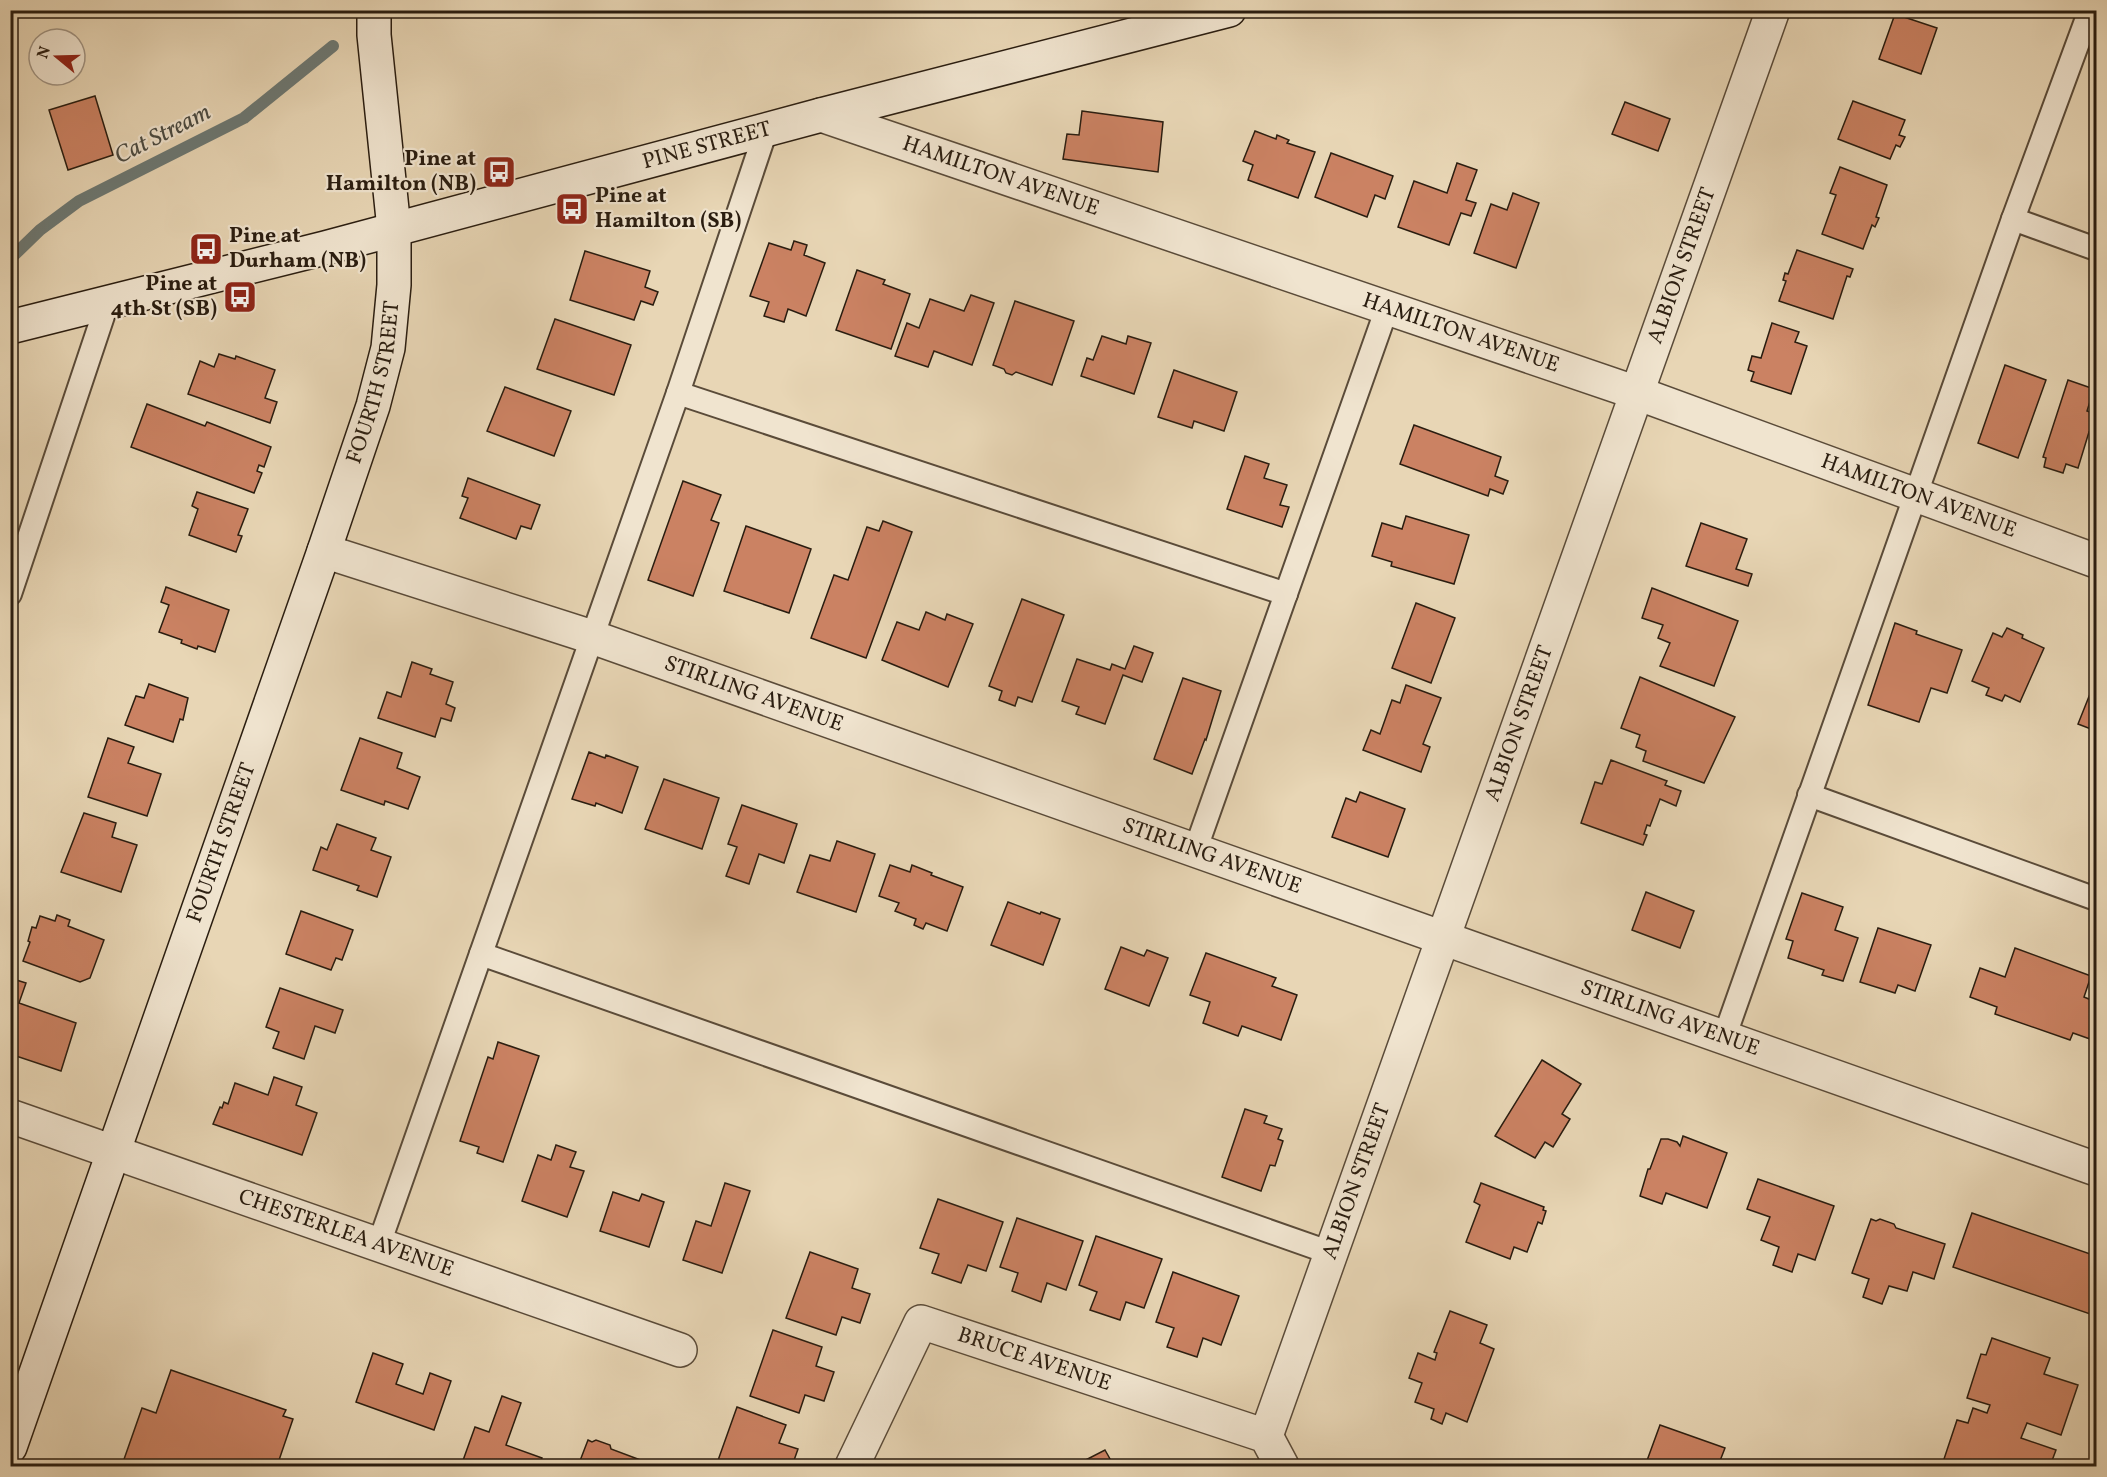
<svg xmlns="http://www.w3.org/2000/svg" width="2107" height="1477" font-family="Vollkorn,serif">
<style>
.lines{fill:none;stroke-linecap:round;stroke-linejoin:round}
.stream{stroke:#6d7974;stroke-width:12}
.building{fill:#cb8263;stroke:#2a1d10;stroke-width:1.5}
.lane-casing{stroke:#5a4b39;stroke-width:26}
.street-casing{stroke:#5a4b39;stroke-width:36}
.secondary-casing{stroke:#2a1d10;stroke-width:36}
.lane{stroke:#f0e4cf;stroke-width:22}
.street{stroke:#f0e4cf;stroke-width:33}
.secondary{stroke:#f0e4cf;stroke-width:33}
.labels{text-anchor:middle;dominant-baseline:central;stroke-width:4.5;stroke-linejoin:round;paint-order:stroke}
.street-label{font-size:22px;fill:#2a1d10;stroke:#f0e4cf}
.poi-label{font-size:22px;font-weight:bold;fill:#2a1d10;stroke:#f0e4cf;text-anchor:end}
.water-label{font-size:24px;font-style:italic;fill:#4b4b42;stroke:#f0e4cf}
</style>
<rect width="100%" height="100%" fill="#e8d6b5"/>
<filter id="stains"><feTurbulence type="fractalNoise" baseFrequency=".00333" numOctaves="4"/><feColorMatrix values="0 0 0 0 .2 0 0 0 0 .09 0 0 0 0 .02 0 0 0 .5 -.17"/></filter>
<radialGradient id="worn" r=".72"><stop offset=".6" stop-color="#630" stop-opacity="0"/><stop offset="1" stop-color="#630" stop-opacity=".3"/></radialGradient>
<g class="lines">
<path class="stream" d="M10,259L40,230L79,201L244,118L333,46"/>
</g>
<g class="building">
<path d="M1895,14L1937,28L1921,74L1879,59Z"/>
<path d="M95,96L113,155L68,170L49,110Z"/>
<path d="M1853,101L1905,120L1899,135L1905,137L1900,147L1896,145L1890,159L1838,139Z"/>
<path d="M1625,102L1670,119L1658,151L1612,134Z"/>
<path d="M1082,111L1163,122L1158,172L1063,159L1067,134L1079,135Z"/>
<path d="M1255,131L1276,139L1277,135L1289,140L1287,143L1315,152L1298,198L1248,180L1253,165L1243,161Z"/>
<path d="M1331,153L1393,176L1385,199L1375,195L1367,217L1315,197Z"/>
<path d="M1457,163L1477,170L1466,200L1476,203L1471,216L1461,213L1449,245L1398,227L1414,181L1447,193Z"/>
<path d="M1840,167L1887,185L1876,217L1879,218L1875,227L1872,225L1863,249L1822,234L1836,195L1830,193Z"/>
<path d="M1513,193L1539,203L1516,268L1474,253L1491,204L1507,210Z"/>
<path d="M794,241L807,245L804,255L825,263L806,316L788,309L784,322L764,316L769,302L750,296L769,243L791,250Z"/>
<path d="M1797,250L1853,269L1850,277L1847,276L1833,319L1779,301L1786,281L1783,280L1785,273L1788,274Z"/>
<path d="M585,251L650,271L645,287L658,292L653,305L641,301L634,320L570,300Z"/>
<path d="M857,270L885,280L883,284L910,294L891,349L836,330Z"/>
<path d="M971,295L994,303L972,365L934,351L928,367L895,356L907,323L919,328L930,299L964,311Z"/>
<path d="M1015,301L1074,321L1052,385L1016,372L1012,375L1006,373L1004,369L993,365Z"/>
<path d="M555,319L631,345L614,395L537,369Z"/>
<path d="M1772,323L1799,332L1795,342L1807,346L1791,394L1751,381L1754,372L1748,370L1752,356L1761,358Z"/>
<path d="M1102,336L1126,344L1128,336L1151,343L1134,394L1081,376L1087,358L1093,360Z"/>
<path d="M219,354L235,359L236,356L275,370L265,398L277,402L270,423L188,394L200,361L214,367Z"/>
<path d="M2005,365L2046,380L2018,458L1978,443Z"/>
<path d="M1174,370L1237,392L1224,431L1194,421L1192,428L1158,417Z"/>
<path d="M2068,380L2094,389L2087,411L2096,414V419L2092,433L2089,432L2078,468L2066,464L2063,473L2044,467L2046,458L2043,457Z"/>
<path d="M505,387L571,411L554,456L487,431Z"/>
<path d="M147,404L205,426L207,422L271,447L264,467L259,465L257,471L262,473L254,493L131,447Z"/>
<path d="M1414,425L1501,457L1495,476L1508,481L1503,494L1490,489L1488,496L1400,464Z"/>
<path d="M1245,456L1269,464L1264,478L1287,485L1280,505L1289,507L1282,527L1227,509Z"/>
<path d="M468,478L540,505L531,529L521,526L516,539L460,518L468,498L462,496Z"/>
<path d="M683,481L721,495L711,520L719,523L693,596L648,580Z"/>
<path d="M197,492L248,509L238,535L242,536L236,552L189,535L198,509L192,506Z"/>
<path d="M1406,516L1469,535L1454,584L1391,566L1392,562L1372,556L1382,523L1402,529Z"/>
<path d="M883,521L912,532L866,658L811,638L834,575L848,580L867,527L879,531Z"/>
<path d="M1701,523L1747,539L1736,569L1752,574L1748,586L1686,566Z"/>
<path d="M746,526L811,549L789,613L724,591Z"/>
<path d="M166,587L229,610L215,652L198,646L197,649L181,643L182,640L159,632L169,605L161,602Z"/>
<path d="M1652,588L1738,621L1714,686L1660,666L1670,643L1658,638L1663,625L1642,618Z"/>
<path d="M1022,599L1064,615L1032,702L1018,697L1015,706L999,700L1002,691L989,686Z"/>
<path d="M1416,603L1455,618L1431,683L1392,668Z"/>
<path d="M926,612L945,620L947,614L973,624L948,687L882,660L897,622L919,630Z"/>
<path d="M1895,623L1917,631L1916,634L1962,650L1947,693L1931,688L1919,722L1868,705Z"/>
<path d="M2007,628L2023,635L2022,638L2044,648L2020,702L2005,695L2002,701L1986,695L1989,688L1972,681L1993,633L2002,637Z"/>
<path d="M1134,646L1153,653L1142,682L1123,675L1105,724L1076,714L1079,707L1062,701L1077,659L1110,670L1112,664L1125,669Z"/>
<path d="M412,662L432,669L430,674L453,682L446,704L455,708L451,721L441,718L435,737L378,718L387,692L401,697Z"/>
<path d="M1640,677L1735,717L1704,783L1643,761L1646,751L1636,747L1640,735L1621,728Z"/>
<path d="M1183,678L1221,691L1206,740L1205,739L1192,774L1154,759Z"/>
<path d="M149,684L188,698L183,720L180,719L173,742L125,725L136,696L144,698Z"/>
<path d="M1406,685L1441,698L1423,744L1430,747L1421,772L1363,750L1371,730L1380,734L1392,700L1400,703Z"/>
<path d="M2090,694L2096,696V731L2078,724Z"/>
<path d="M108,738L134,747L128,763L161,774L147,816L88,797Z"/>
<path d="M360,738L402,753L397,768L420,777L408,809L385,801L384,805L341,790Z"/>
<path d="M589,752L605,758L606,755L638,767L622,813L596,803L595,806L572,799Z"/>
<path d="M1611,760L1667,781L1665,785L1681,791L1676,806L1660,799L1650,826L1647,825L1644,834L1647,835L1643,845L1581,823L1595,782L1602,784Z"/>
<path d="M664,779L719,798L702,849L645,829Z"/>
<path d="M1360,792L1405,809L1388,857L1332,837L1346,798L1356,802Z"/>
<path d="M742,805L797,824L784,863L759,854L749,884L726,876L737,847L728,844Z"/>
<path d="M84,813L116,823L112,837L137,845L121,892L61,872Z"/>
<path d="M337,824L376,838L371,850L391,857L377,897L357,890L359,886L313,870L321,847L327,850Z"/>
<path d="M837,841L875,854L856,912L797,892L810,855L830,861Z"/>
<path d="M890,865L910,872L912,865L932,873L931,875L963,887L947,931L926,923L923,929L914,925L916,919L895,911L899,903L879,896Z"/>
<path d="M1646,892L1694,911L1680,948L1632,930Z"/>
<path d="M1802,893L1843,907L1835,930L1858,938L1843,981L1822,975L1824,970L1788,958L1793,941L1786,939Z"/>
<path d="M1008,902L1040,914L1041,912L1060,919L1043,965L991,945Z"/>
<path d="M301,911L353,930L342,960L336,958L331,970L286,954Z"/>
<path d="M57,915L70,920L68,926L104,940L90,978L80,982L23,961L30,942L28,941L32,927L36,928L40,916L55,921Z"/>
<path d="M1878,928L1931,945L1915,991L1898,985L1895,993L1860,982Z"/>
<path d="M1121,947L1144,956L1147,950L1168,958L1149,1006L1105,989Z"/>
<path d="M2015,948L2091,976L2084,997L2096,1002V1020L2090,1039L2073,1033L2070,1040L1995,1014L1997,1007L1970,997L1980,968L2005,977Z"/>
<path d="M1206,953L1276,978L1272,986L1297,995L1281,1040L1242,1026L1238,1036L1203,1023L1210,1002L1190,995Z"/>
<path d="M10,978L26,983L19,1003L76,1023L61,1071L10,1054Z"/>
<path d="M280,988L343,1010L335,1033L315,1026L304,1059L273,1048L279,1032L266,1027Z"/>
<path d="M498,1042L539,1056L503,1162L477,1153L479,1147L460,1141L488,1057L493,1059Z"/>
<path d="M1542,1060L1581,1084L1562,1114L1570,1119L1553,1147L1545,1142L1535,1158L1495,1136Z"/>
<path d="M274,1077L302,1087L296,1105L317,1113L302,1155L213,1124L220,1107L222,1108L224,1102L228,1104L235,1083L268,1095Z"/>
<path d="M1245,1109L1267,1116L1264,1123L1282,1129L1278,1139L1283,1141L1275,1166L1270,1165L1261,1191L1222,1177Z"/>
<path d="M1683,1136L1727,1153L1707,1208L1666,1193L1662,1204L1640,1196L1648,1169H1650L1661,1139H1668L1677,1142L1680,1146Z"/>
<path d="M556,1145L576,1152L570,1167L584,1171L567,1217L522,1201L538,1155L551,1160Z"/>
<path d="M1758,1179L1834,1206L1815,1260L1798,1254L1792,1272L1773,1265L1779,1247L1761,1240L1770,1217L1747,1209Z"/>
<path d="M725,1183L750,1191L722,1273L683,1260L696,1221L711,1226Z"/>
<path d="M1481,1183L1544,1207L1543,1210L1546,1211L1542,1224L1538,1222L1527,1252L1514,1247L1510,1259L1466,1242L1480,1205L1474,1202Z"/>
<path d="M613,1192L639,1201L642,1194L664,1202L649,1247L600,1231Z"/>
<path d="M938,1199L1003,1222L986,1271L968,1265L961,1283L932,1273L939,1254L920,1248Z"/>
<path d="M1972,1213L2096,1256V1316L1953,1267Z"/>
<path d="M1017,1218L1083,1241L1066,1290L1047,1283L1041,1302L1012,1291L1018,1273L1000,1267Z"/>
<path d="M1871,1219L1876,1221L1880,1219L1894,1224L1896,1228L1945,1244L1934,1279L1913,1272L1907,1291L1889,1286L1882,1304L1863,1297L1869,1279L1852,1273Z"/>
<path d="M1096,1236L1162,1259L1144,1308L1126,1302L1120,1320L1090,1310L1097,1292L1079,1285Z"/>
<path d="M810,1252L858,1269L852,1288L870,1294L860,1323L842,1317L836,1335L786,1318Z"/>
<path d="M1173,1272L1239,1296L1221,1345L1203,1338L1197,1357L1167,1347L1174,1328L1156,1322Z"/>
<path d="M1450,1311L1487,1325L1480,1343L1494,1349L1467,1422L1446,1413L1442,1424L1431,1419L1434,1409L1415,1402L1422,1383L1409,1378L1418,1353L1435,1360L1437,1353L1434,1352Z"/>
<path d="M773,1330L822,1347L816,1366L834,1372L824,1401L805,1395L799,1413L750,1396Z"/>
<path d="M1992,1338L2050,1358L2044,1374L2078,1385L2061,1435L2027,1423L2021,1438L2056,1450L2050,1466H1953L1943,1462L1957,1420L1968,1423L1973,1408L1987,1413L1990,1405L1967,1398L1981,1354L1986,1355Z"/>
<path d="M373,1353L403,1364L396,1384L423,1394L430,1373L451,1381L434,1430L356,1402Z"/>
<path d="M171,1370L286,1410L283,1416L293,1419L277,1466L122,1465L142,1408L156,1413Z"/>
<path d="M502,1396L521,1403L506,1445L542,1458L539,1466H461L475,1427L489,1432Z"/>
<path d="M737,1407L786,1425L779,1443L798,1449L792,1466H716Z"/>
<path d="M1660,1425L1725,1448L1718,1466H1645Z"/>
<path d="M588,1440L592,1442L596,1440L610,1445L611,1449L651,1464L650,1466H578Z"/>
<path d="M1105,1450L1114,1466H1074Z"/>
</g>
<g class="lines">
<defs>
<g id="lane">
<path d="M2013,219L2096,249"/>
<path d="M678,393L1286,594"/>
<path d="M10,594L108,301"/>
<path d="M1809,795L2096,899"/>
<path d="M1195,851L1387,308"/>
<path d="M481,954L1331,1253"/>
<path d="M1724,1038L2013,219L2090,10"/>
<path d="M379,1244L678,393L766,130"/>
</g>
<g id="street">
<path id="s1" d="M821,115L1637,393L2096,561"/>
<path id="s2" d="M324,551L592,637L2096,1169"/>
<path id="s3" d="M10,1116L680,1350"/>
<path id="s4" d="M1266,1436L1773,10"/>
<path id="s5" d="M852,1466L921,1322L1266,1436L1282,1466"/>
</g>
<g id="secondary">
<path id="s6" d="M10,327L325,248L821,115L1229,10"/>
<path id="s7" d="M10,1447L324,551L373,406L388,348L394,285V229L374,35V10"/>
</g>
</defs>
<use href="#lane" class="lane-casing"/>
<use href="#street" class="street-casing"/>
<use href="#secondary" class="secondary-casing"/>
<use href="#lane" class="lane"/>
<use href="#street" class="street"/>
<use href="#secondary" class="secondary"/>
</g>
<defs>
<symbol id="bus-square" viewBox="-11 -11 22 22"><rect x="-9" y="-9" width="18" height="18" rx="4" fill="#8f2418" stroke="#f0e4cf"/><path d="M-5-6H5V4H4V6H2V4H-2V6H-4V4H-5ZM-3.5-4V0h7V-4ZM-3.5 1.2v1.5H-2V1.2ZM2 1.2v1.5H3.5V1.2Z" fill="#fff"/></symbol>
</defs>
<g fill-rule="evenodd">
<use href="#bus-square" x="480" y="153" width="38" height="38"/>
<use href="#bus-square" x="553" y="190" width="38" height="38"/>
<use href="#bus-square" x="187" y="230" width="38" height="38"/>
<use href="#bus-square" x="221" y="278" width="38" height="38"/>
</g>
<g class="labels">
<g class="street-label">
<text stroke="none"><textPath href="#s6" startOffset="720">PINE STREET</textPath></text>
<text stroke="none"><textPath href="#s1" startOffset="190">HAMILTON AVENUE</textPath></text>
<text stroke="none"><textPath href="#s4" startOffset="1242">ALBION STREET</textPath></text>
<text stroke="none"><textPath href="#s1" startOffset="676">HAMILTON AVENUE</textPath></text>
<text stroke="none"><textPath href="#s7" startOffset="1126">FOURTH STREET</textPath></text>
<text stroke="none"><textPath href="#s1" startOffset="1162">HAMILTON AVENUE</textPath></text>
<text stroke="none"><textPath href="#s2" startOffset="453">STIRLING AVENUE</textPath></text>
<text stroke="none"><textPath href="#s4" startOffset="756">ALBION STREET</textPath></text>
<text stroke="none"><textPath href="#s7" startOffset="640">FOURTH STREET</textPath></text>
<text stroke="none"><textPath href="#s2" startOffset="939">STIRLING AVENUE</textPath></text>
<text stroke="none"><textPath href="#s2" startOffset="1425">STIRLING AVENUE</textPath></text>
<text stroke="none"><textPath href="#s4" startOffset="270">ALBION STREET</textPath></text>
<text stroke="none"><textPath href="#s3" startOffset="356">CHESTERLEA AVENUE</textPath></text>
<text stroke="none"><textPath href="#s5" startOffset="279">BRUCE AVENUE</textPath></text>
</g>
<g class="poi-label">
<text x="476" y="159">Pine at<tspan x="476" dy="25">Hamilton (NB)</tspan></text>
<text x="595" y="196" text-anchor="start">Pine at<tspan x="595" dy="25">Hamilton (SB)</tspan></text>
<text x="229" y="236" text-anchor="start">Pine at<tspan x="229" dy="25">Durham (NB)</tspan></text>
<text x="217" y="284">Pine at<tspan x="217" dy="25">4th St (SB)</tspan></text>
</g>
<g class="water-label">
<text transform="translate(163 135) rotate(-27)">Cat Stream</text>
</g>
</g>
<rect width="2107" height="1477" fill="none" stroke="#e8d6b5" stroke-width="36"/>
<rect x="12" y="12" width="2083" height="1453" fill="none" stroke="#2a1d10" stroke-width="3"/>
<rect x="18" y="18" width="2071" height="1441" fill="none" stroke="#2a1d10" stroke-width="1.5"/>
<g transform="translate(57 57) rotate(289)"><circle r="28" fill="#f0e4cf" stroke="#a19483" stroke-width="1.5"/>
<path d="M0-4.5L10 22L0 15L-10 22Z" fill="#8f2418"/>
<text y="-9" font-size="16" font-weight="bold" text-anchor="middle" fill="#2a1d10">N</text>
</g>
<rect width="100%" height="100%" filter="url(#stains)"/>
<rect width="100%" height="100%" fill="url(#worn)"/>
</svg>
